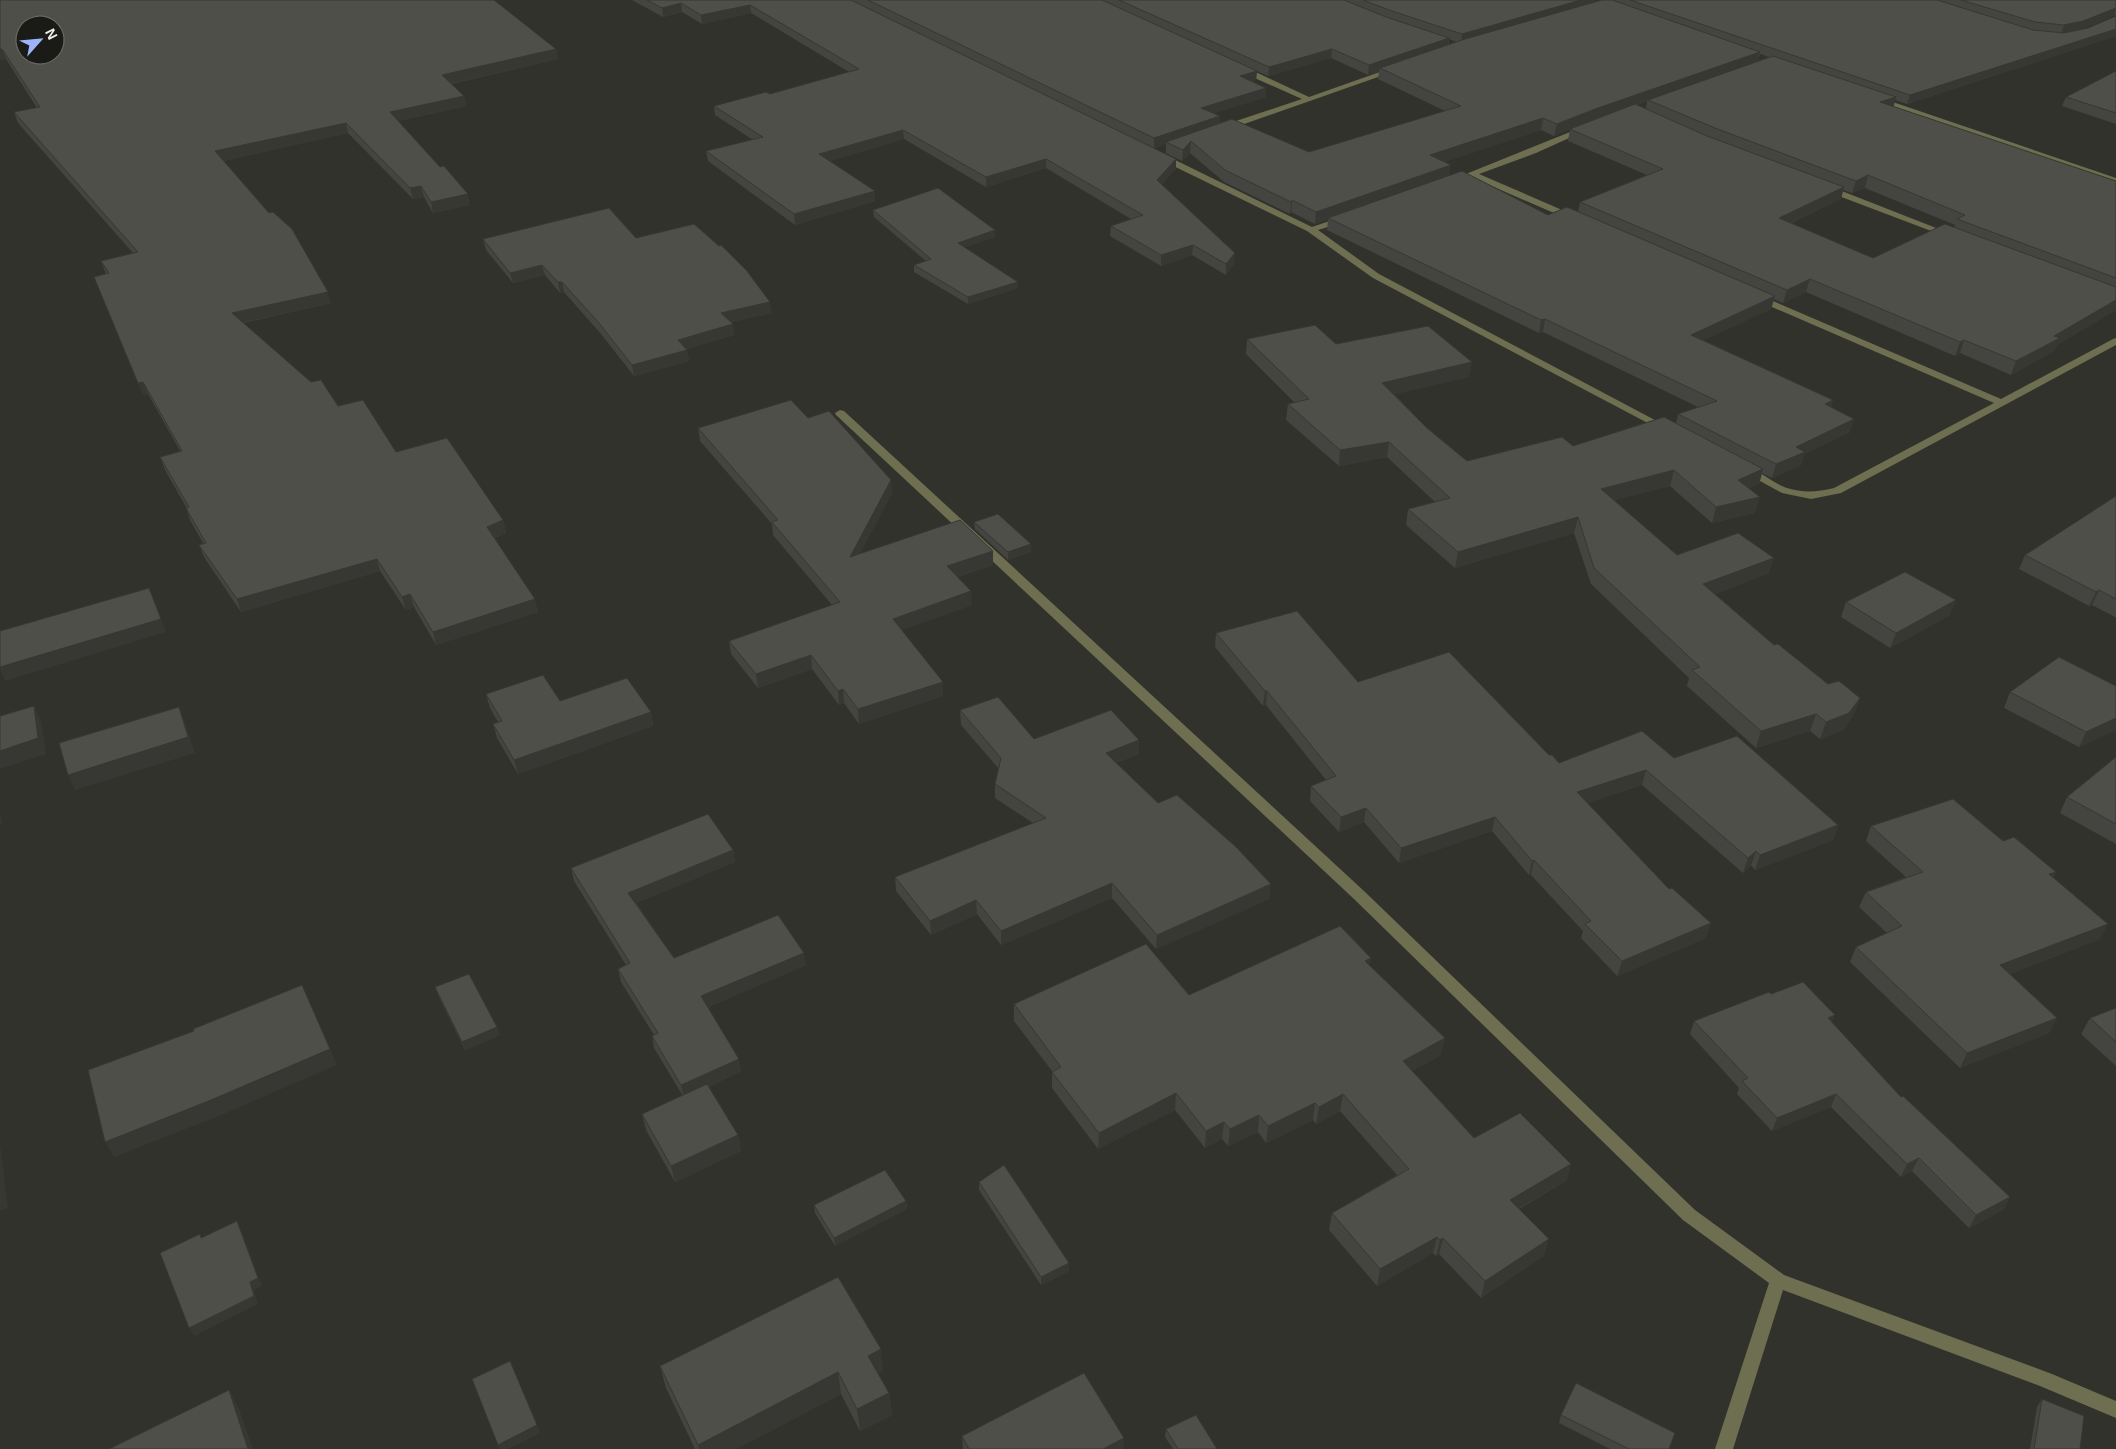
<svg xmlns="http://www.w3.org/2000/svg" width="2116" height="1449" font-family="Helvetica,sans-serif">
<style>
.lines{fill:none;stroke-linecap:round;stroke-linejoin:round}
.street{fill:#6e6e50;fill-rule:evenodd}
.wall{fill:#444440;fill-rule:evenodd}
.shaded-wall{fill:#373734}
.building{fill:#4f4f4a;stroke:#373734;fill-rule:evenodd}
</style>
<rect width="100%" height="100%" fill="#32322d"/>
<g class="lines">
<g class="street">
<path d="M1239,67H1245L1309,97L1391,68L1398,70L1227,130H1221V126L1302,99L1239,71Z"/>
<path d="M1875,98H1881L2116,178V183L1875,102Z"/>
<path d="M1580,128L1587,130L1536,153L1479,174L1576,216V220H1570L1471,177L1455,182L1451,180Z"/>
<path d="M1159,155H1165L1312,227L1341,217H1347V221L1318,230L1379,274L1670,428L1669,430H1661L1373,278L1307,231L1159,159Z"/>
<path d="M1823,186H1829L1954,235L1947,237L1823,190Z"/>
<path d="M1759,295L2001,399L2113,339L2116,338V345L1841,493L1811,499L1782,493L1742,471L1743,469C1757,466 1773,484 1787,488C1803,493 1817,492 1834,488L1994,403L1756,300V296Z"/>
<path d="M840,410L844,411L1364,891L1695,1210L1784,1275L2052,1374L2116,1401V1418L2040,1386L1783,1290L1733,1449H1715L1769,1283L1683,1220L1354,899L836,415L835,413Z"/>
</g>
</g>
<g class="wall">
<path d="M0,0L556,49L558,59L451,84L464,96L466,106L398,121L470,205L433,213L424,197L413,199L348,133L223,161L331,303L243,323L338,406L396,452L503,520L506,533L495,538L538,612L436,645L414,607L406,610L380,571L241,612L204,557L199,545L203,543L190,520L186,508V507L165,470L160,457L180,451L148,394L143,395L94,277L106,274L101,261L133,253L18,123L14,112L37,108L6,59L0,60Z"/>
<path d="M632,0H1597H1596L1595,2L1602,0H2116V36L1907,104L1895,100L1893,107L2116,181V310L2057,345L2054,351L2011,375L1960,353L1955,356L1806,292L1783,303L1774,299L1771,309L1703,340L1833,400L1831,407L1850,432L1804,454L1801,465L1772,478L1762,473L1759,484L1749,488L1755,513L1712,523L1670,486L1614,500L1677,555L1769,573L1715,594L1774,645L1828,684L1860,698L1854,714L1843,730L1820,739L1810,731L1756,748L1687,686L1689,678L1591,584L1574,533L1455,568L1406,525L1408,509L1435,502L1387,457L1339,466L1286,420L1288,404L1295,403L1246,354L1247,339L1336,344L1469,377L1394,394L1427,428L1467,461L1573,446L1676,423L1678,414L1698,407L1543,332L1539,333L1327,230L1328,219L1315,224L1291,212L1290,214L1224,182L1190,153L1182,161L1166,153V144L1154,148L1176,169L1161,185L1234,264L1226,275L1192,255L1161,266L1110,236L1111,226L1131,219L1046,168L986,187L904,139L830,161L875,191V201L795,225L708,161L706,151L753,140L715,115L714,106L770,94L849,72L751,13L702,24L682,12L663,17ZM2115,15L2116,16L2088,28L2082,29ZM1449,39L1457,42L1449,45ZM1760,54L1769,57L1758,61ZM1331,58L1368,75L1379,71L1378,79L1445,111L1309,152L1220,123L1214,113L1266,97L1252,81L1256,80L1257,71L1268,76ZM1647,101L1646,109L1637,105ZM1609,114L1570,129L1568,141L1647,175L1580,202L1578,212L1548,215L1449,176L1444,162L1541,130L1554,136L1592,120ZM1865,188L1955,225L1954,227L1873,258L1791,223L1841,199L1843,190L1852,193Z"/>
<path d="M2116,71V124L2062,106L2066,97Z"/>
<path d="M873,210L995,237L965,247L1018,288L968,304L914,272V265L926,261L874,217Z"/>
<path d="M636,238L772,313L731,322L734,335L686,349L687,350L689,361L634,376L601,334L564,292L560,293L545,275L513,283L486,250L483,239Z"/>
<path d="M808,418L891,480L892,493L860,553L993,551V565L957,577L972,605L901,630L943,682V696L859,724L844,703L839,705L812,669L758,688L731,654L729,641L832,605L773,535L772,524L700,441L698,428Z"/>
<path d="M2116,496V617H2115L2092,605L2089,606L2019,569L2025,555Z"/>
<path d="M974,522L1031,552L1008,560L975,529Z"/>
<path d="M1846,602L1950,615L1890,648L1841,617Z"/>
<path d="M1216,633L1358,682L1549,755L1559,763L1674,758L1838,825L1833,840L1755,870L1751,865L1743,873L1642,785L1586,803L1706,938L1617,976L1581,938L1583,931L1531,875H1529L1492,831L1399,863L1364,822L1339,832L1310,801L1311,786L1326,780L1266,705L1263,706L1215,647Z"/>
<path d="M2116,686V730L2079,747L2004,708L2010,692Z"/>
<path d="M486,694L560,701L651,712L653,726L518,774L497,738L493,724L498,722L490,708Z"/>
<path d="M960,710L1034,739L1139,754L1116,763L1158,803L1269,899L1156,949L1112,898L1001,945L977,914L931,935L896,891L895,877L1033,823L995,798V784L999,769L961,725Z"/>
<path d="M2116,757V844L2060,813L2067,797Z"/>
<path d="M1871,826L2003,841L2056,872L2053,878L2100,939L2010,974L2057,1018L2049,1033L1960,1068L1850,962L1856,947L1887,933L1859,907L1866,892L1906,877L1866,841Z"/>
<path d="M733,850L735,862L636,903L674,958L806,965L708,1007L741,1071L708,1087L738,1135L741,1151L675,1182L646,1130L642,1114L683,1096L654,1048L652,1036L654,1035L621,982L618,969L626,965L574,881L571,868Z"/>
<path d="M1370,966L1441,1055L1412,1071L1474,1138L1571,1164L1566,1181L1519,1209L1544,1256L1481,1298L1439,1254L1436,1256L1433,1253L1377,1286L1329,1230L1332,1213L1397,1175L1340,1111L1316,1124L1313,1120L1266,1143L1258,1132L1228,1146L1222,1139L1205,1148L1175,1110L1098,1149L1052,1088V1071L1014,1021V1004L1189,995Z"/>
<path d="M435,987L497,1027L500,1035L465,1050L438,995Z"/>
<path d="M1771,994L1832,1023L1901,1097L2010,1197L2003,1210L1969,1228L1912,1171L1901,1177L1831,1107L1772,1131L1737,1094L1739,1088L1690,1034L1694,1021Z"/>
<path d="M2116,1008V1066L2081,1034L2090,1018Z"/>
<path d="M979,1182L1069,1271L1041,1285L979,1190Z"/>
<path d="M906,1201L907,1209L835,1246L815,1213L814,1205Z"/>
<path d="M660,1366L883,1371L878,1374L889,1393L892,1415L860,1431L841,1394L736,1449H695L666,1388Z"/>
<path d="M2042,1399L2080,1449H2030L2037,1407Z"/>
<path d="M1561,1415L1669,1449H1610L1559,1423Z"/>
<path d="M1166,1429L1217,1449H1173L1165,1437Z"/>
<path d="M962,1436L1123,1449H963Z"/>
</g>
<g class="shaded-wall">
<path d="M1581,0H1597H1596L1595,4L1461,43L1462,34Z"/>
<path d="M681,3L682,12L663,17L662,8Z"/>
<path d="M750,5L751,13L702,24L701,15Z"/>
<path d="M2116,8L2115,15L2079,30L2061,34L2064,25Z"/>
<path d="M2116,29V36L1907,104L1910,95Z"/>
<path d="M1449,38L1448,47L1380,68L1379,71L1368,75L1369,65Z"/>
<path d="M0,49H2L6,59L0,60Z"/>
<path d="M556,49L558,59L444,85L442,75Z"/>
<path d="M1332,49L1331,58L1268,76L1269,67Z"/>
<path d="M1760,52L1757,63L1648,100L1647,101L1592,120L1554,136L1557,124L1595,109Z"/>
<path d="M1257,71L1256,80L1239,85L1240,76Z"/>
<path d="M1266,88V97L1201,117V108Z"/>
<path d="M464,96L466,106L392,122L390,112Z"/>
<path d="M1896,97L1893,109L1880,102Z"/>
<path d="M1220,116V125L1166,142V144L1154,148V138Z"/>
<path d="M1543,118L1541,130L1429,167L1430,155Z"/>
<path d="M346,123L348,133L218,162L215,151Z"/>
<path d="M903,130L904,139L820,164L819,154Z"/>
<path d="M1191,141L1190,153L1182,161L1183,150Z"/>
<path d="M1046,159V168L986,187V177Z"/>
<path d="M1176,159V169L1156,190L1157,180Z"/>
<path d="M1451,165L1449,177L1328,218V219L1315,224L1316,212Z"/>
<path d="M1868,175L1865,188L1852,193L1856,181Z"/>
<path d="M421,186L424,197L413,199L410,188Z"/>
<path d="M1844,187L1841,199L1775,230L1779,218Z"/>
<path d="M875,191V201L795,225L794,214Z"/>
<path d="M468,194L470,205L433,213L431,202Z"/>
<path d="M1292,200L1291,212L1290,214L1291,202Z"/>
<path d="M995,230V237L959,249L958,243Z"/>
<path d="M1193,245L1192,255L1161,266V255Z"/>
<path d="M1235,253L1234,264L1226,275V264Z"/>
<path d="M542,265L545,275L513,283L510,273Z"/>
<path d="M1810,279L1806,292L1783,303L1787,290Z"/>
<path d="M558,282H562L564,292L560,293Z"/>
<path d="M1018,282V288L968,304V297Z"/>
<path d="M328,292L331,303L236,324L232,313Z"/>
<path d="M1775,296L1771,309L1688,348L1691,335Z"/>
<path d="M2116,300V310L2057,345L2054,351L2011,375L2016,361L2054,336Z"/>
<path d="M770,302L772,313L722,324L721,313Z"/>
<path d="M1545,319L1543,332L1539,333L1541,320Z"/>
<path d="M733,324L734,335L679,351L678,340Z"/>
<path d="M1964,340L1960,353L1955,356L1960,342Z"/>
<path d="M687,350L689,361L634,376L632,365Z"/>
<path d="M1472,362L1469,377L1380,398L1382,383Z"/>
<path d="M143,382L148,394L143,395L138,383Z"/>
<path d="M1833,400L1829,414L1825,404Z"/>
<path d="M1854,419L1850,432L1804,454L1801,465L1772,478L1776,464L1796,447Z"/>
<path d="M1389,442L1387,457L1339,466L1340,450Z"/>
<path d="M1763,469L1759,484L1734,495L1738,480Z"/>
<path d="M1674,470L1670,486L1597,504L1601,489Z"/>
<path d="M891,480L892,493L851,570L850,557Z"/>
<path d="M1760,497L1755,513L1712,523L1716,507Z"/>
<path d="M1578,517L1574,533L1455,568L1458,552Z"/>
<path d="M503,520L506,533L490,540L487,527Z"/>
<path d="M1031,544V552L1008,560V552Z"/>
<path d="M993,551V565L947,580V566Z"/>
<path d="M1774,558L1769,573L1699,601L1703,584Z"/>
<path d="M377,559L380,571L241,612L237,599Z"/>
<path d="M149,588L166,632L5,681L0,670V667Z"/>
<path d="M2099,590L2092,605L2089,606L2096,592Z"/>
<path d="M971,591L972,605L894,633L893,619Z"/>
<path d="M410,594L414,607L406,610L402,597Z"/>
<path d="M535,599L538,612L436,645L433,632Z"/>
<path d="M1956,600L1950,615L1890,648L1896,633Z"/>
<path d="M811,655L812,669L758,688L756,674Z"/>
<path d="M943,682V696L859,724L858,709Z"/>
<path d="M843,689L844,703L839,705L838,691Z"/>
<path d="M1265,691H1267L1266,705L1263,706Z"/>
<path d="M1860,698L1854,714L1843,730L1820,739L1826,722Z"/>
<path d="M34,706L41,721L46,754L0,769V751Z"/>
<path d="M179,707L185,723L195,753L75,790L68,775Z"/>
<path d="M651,712L653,726L518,774L514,760Z"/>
<path d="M1816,714L1810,731L1756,748L1761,731Z"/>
<path d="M2116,718V730L2079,747L2086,732Z"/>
<path d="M1139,740V754L1106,767V753Z"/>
<path d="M1646,770L1642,785L1573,807L1577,792Z"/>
<path d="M1366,808L1364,822L1339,832L1341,817Z"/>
<path d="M0,815L2,823L0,824Z"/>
<path d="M1495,817L1492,831L1399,863L1401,848Z"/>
<path d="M1838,825L1833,840L1755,870L1760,855Z"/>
<path d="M733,850L735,862L631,905L628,893Z"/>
<path d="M1756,851L1751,865L1743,873L1748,858Z"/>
<path d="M1534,860L1531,875H1529L1532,861Z"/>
<path d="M2056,872L2049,887V874Z"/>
<path d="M1112,883V898L1001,945V931Z"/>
<path d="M1271,884L1269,899L1156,949L1157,935Z"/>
<path d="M976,900L977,914L931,935L930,921Z"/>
<path d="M1711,923L1706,938L1617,976L1622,961Z"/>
<path d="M2108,924L2100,939L1993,981L2000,965Z"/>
<path d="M804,953L806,965L703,1009L701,996Z"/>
<path d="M1371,958L1368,974L1365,961Z"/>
<path d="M1835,1015L1830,1028L1828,1018Z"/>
<path d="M2057,1018L2049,1033L1960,1068L1967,1053Z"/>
<path d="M497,1027L500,1035L465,1050L462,1042Z"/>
<path d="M1445,1038L1441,1055L1400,1078L1403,1061Z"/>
<path d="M330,1049L337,1065L219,1116L114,1157L105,1142Z"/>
<path d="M739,1059L741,1071L684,1098L681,1085Z"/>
<path d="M1176,1093L1175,1110L1098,1149L1099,1133Z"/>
<path d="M1343,1094L1340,1111L1316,1124L1319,1107Z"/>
<path d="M1836,1094L1831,1107L1772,1131L1777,1118Z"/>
<path d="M1315,1103L1313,1120L1266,1143L1268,1126Z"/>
<path d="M1259,1115L1258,1132L1228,1146L1230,1129Z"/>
<path d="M1224,1122L1222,1139L1205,1148L1206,1131Z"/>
<path d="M738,1135L741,1151L675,1182L671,1166Z"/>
<path d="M0,1144L8,1208L0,1211Z"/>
<path d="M1919,1158L1912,1171L1901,1177L1907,1164Z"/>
<path d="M1571,1164L1566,1181L1505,1216L1510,1200Z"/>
<path d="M2010,1197L2003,1210L1969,1228L1976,1215Z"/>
<path d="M906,1201L907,1209L835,1246L834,1238Z"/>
<path d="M237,1221L241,1230L262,1286L254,1290L258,1304L194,1336L189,1328L250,1282Z"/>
<path d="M1437,1237L1433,1253L1377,1286L1380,1269Z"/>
<path d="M1443,1238L1439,1254L1436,1256L1440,1240Z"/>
<path d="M1549,1239L1544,1256L1481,1298L1485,1281Z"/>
<path d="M1069,1263V1271L1041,1285V1277Z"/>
<path d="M881,1349L883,1371L871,1378L868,1356Z"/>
<path d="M838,1372L841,1394L736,1449H699L698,1445Z"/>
<path d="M229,1390L239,1409L253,1449H248Z"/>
<path d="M889,1393L892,1415L860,1431L857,1409Z"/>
<path d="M537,1425L540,1433L508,1449H499L498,1445Z"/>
<path d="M1124,1438L1123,1449H1103Z"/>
</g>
<g class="building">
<path d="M0,0H494L556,49L442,75L464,96L390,112L440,167L444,166L468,194L431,202L421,186L410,188L346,123L215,151L269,213L273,212L292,229L328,292L232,313L311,382L321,380L338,406L363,400L396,452L447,438L503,520L487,527L535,599L433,632L410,594L402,597L377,559L237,599L199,545L206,543L186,508L189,507L160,457L182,451L143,382L138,383L94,277L109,273L101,261L138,252L14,112L40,107L2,49H0ZM25,25H55V55H25Z"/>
<path d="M647,0H851L1176,159L1157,180L1235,253L1226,264L1193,245L1161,255L1111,226L1143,215L1046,159L986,177L903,130L819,154L875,191L794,214L706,151L763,137L714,106L766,92L770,94L859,69L750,5L701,15L681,3L662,8Z"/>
<path d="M868,0H1102L1257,71L1240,76L1266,88L1201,108L1220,116L1154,138Z"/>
<path d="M1119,0H1344L1386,17L1449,38L1369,65L1332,49L1269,67Z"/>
<path d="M1363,0H1581L1462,34L1392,11Z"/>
<path d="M1602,0H1612L1760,52L1595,109L1557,124L1543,118L1430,155L1451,165L1316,212L1292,200L1291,202L1225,170L1191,141L1183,150L1166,142L1232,119L1309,152L1461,106L1380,68L1465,39Z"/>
<path d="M1630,0H1937L2033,30L2064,33L2088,28L2116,16V29L1910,95Z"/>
<path d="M1961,0H2116V8L2083,21L2064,25L2035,22Z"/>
<path d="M1773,56L1896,97L1880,102L2116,181V278L1957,219L1965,215L1868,175L1856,181L1715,128L1648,100Z"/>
<path d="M2116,71V113L2066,97Z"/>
<path d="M1635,104L1707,136L1844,187L1779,218L1873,258L1945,224L2116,287V300L2054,336L2060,338L2016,361L1964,340L1960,342L1810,279L1787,290L1580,202L1663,169L1570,129Z"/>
<path d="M1462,171L1548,215L1567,207L1775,296L1691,335L1833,400L1825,404L1854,419L1796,447L1805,452L1776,464L1678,414L1717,401L1545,319L1541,320L1328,218Z"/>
<path d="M938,188L995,230L958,243L1018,282L968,297L914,265L931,259L873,210Z"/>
<path d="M609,208L636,238L694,224L719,246L721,245L747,271L770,302L721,313L733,324L678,340L687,350L632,365L599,323L562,282H558L542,265L510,273L483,239Z"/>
<path d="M1315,325L1336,344L1428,326L1472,362L1382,383L1427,428L1467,461L1562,437L1573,446L1664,417L1763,469L1738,480L1760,497L1716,507L1674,470L1601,489L1677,555L1738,533L1774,558L1703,584L1774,645L1778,644L1828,684L1839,681L1860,698L1849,713L1826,722L1816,714L1761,731L1692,670L1700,667L1594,568L1578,517L1458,552L1408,509L1450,498L1389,442L1340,450L1288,404L1309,399L1247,339Z"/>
<path d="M791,400L808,418L829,411L891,480L850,557L960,520L993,551L947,566L971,591L893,619L943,682L858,709L843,689L838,691L811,655L756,674L729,641L840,602L772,522L778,520L698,428Z"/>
<path d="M2116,496V599L2099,590L2096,592L2025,555Z"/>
<path d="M998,514L1031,544L1008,552L974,522Z"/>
<path d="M1905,572L1956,600L1896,633L1846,602Z"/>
<path d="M149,588L161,619L0,667V631Z"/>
<path d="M1297,611L1358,682L1449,652L1549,755H1552L1559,763L1642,731L1674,758L1737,736L1838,825L1760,855L1756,851L1748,858L1646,770L1577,792L1669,889L1672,888L1711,923L1622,961L1585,924L1591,921L1534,860L1532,861L1495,817L1401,848L1366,808L1341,817L1311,786L1336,776L1267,691H1265L1216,633Z"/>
<path d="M2059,657L2116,686V718L2086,732L2010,692Z"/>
<path d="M543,675L560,701L627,678L651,712L514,760L493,724L502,721L486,694Z"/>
<path d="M998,697L1034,739L1111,710L1139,740L1106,753L1158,803L1177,795L1235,846L1271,884L1157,935L1112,883L1001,931L976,900L930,921L895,877L1046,818L995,784L1001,758L960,710Z"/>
<path d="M34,706L38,738L0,751V716Z"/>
<path d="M179,707L188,737L68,775L59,743Z"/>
<path d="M2116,757V824L2067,797Z"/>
<path d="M1953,799L2003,841L2014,837L2056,872L2049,874L2108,924L2000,965L2057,1018L1967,1053L1856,947L1902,926L1866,892L1923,872L1871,826Z"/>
<path d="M708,814L733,850L628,893L674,958L778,915L804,953L701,996L739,1059L681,1085L652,1036L658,1033L618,969L630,963L571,868Z"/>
<path d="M1340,926L1371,958L1365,961L1445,1038L1403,1061L1474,1138L1520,1113L1571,1164L1510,1200L1549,1239L1485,1281L1443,1238L1440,1240L1437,1237L1380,1269L1332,1213L1409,1169L1343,1094L1319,1107L1315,1103L1268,1126L1259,1115L1230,1129L1224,1122L1206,1131L1176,1093L1099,1133L1052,1072L1061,1067L1014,1004L1146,944L1189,995Z"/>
<path d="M469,974L497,1027L462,1042L435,987Z"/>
<path d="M1803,982L1835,1015L1828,1018L1901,1097L1903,1096L2010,1197L1976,1215L1919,1158L1907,1164L1836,1094L1777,1118L1742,1081L1748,1078L1694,1021L1769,992L1771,994Z"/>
<path d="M302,985L330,1049L211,1100L105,1142L88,1070L194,1031L193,1029Z"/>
<path d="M2116,1008V1042L2090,1018Z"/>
<path d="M707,1084L738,1135L671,1166L642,1114Z"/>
<path d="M1004,1165L1069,1263L1041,1277L979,1182Z"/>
<path d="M885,1170L906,1201L834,1238L814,1205Z"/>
<path d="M237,1221L258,1278L250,1282L254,1296L189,1328L160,1253L200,1234L201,1238Z"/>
<path d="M838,1277L881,1349L868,1356L889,1393L857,1409L838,1372L698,1445L660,1366Z"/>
<path d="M510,1361L537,1425L498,1445L472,1379Z"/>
<path d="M1084,1373L1124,1438L1103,1449H969L962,1436Z"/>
<path d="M1576,1383L1675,1433L1669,1449H1629L1561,1415Z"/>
<path d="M229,1390L248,1449H109Z"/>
<path d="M2042,1399L2084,1416L2080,1449H2034Z"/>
<path d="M1196,1415L1217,1449H1178L1166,1429Z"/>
</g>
<g transform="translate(40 40) rotate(63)"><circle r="24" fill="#1a1a17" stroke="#70706d"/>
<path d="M0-4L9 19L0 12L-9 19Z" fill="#9db4fd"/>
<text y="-8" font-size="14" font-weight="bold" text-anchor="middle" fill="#f0f1ed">N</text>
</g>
</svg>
